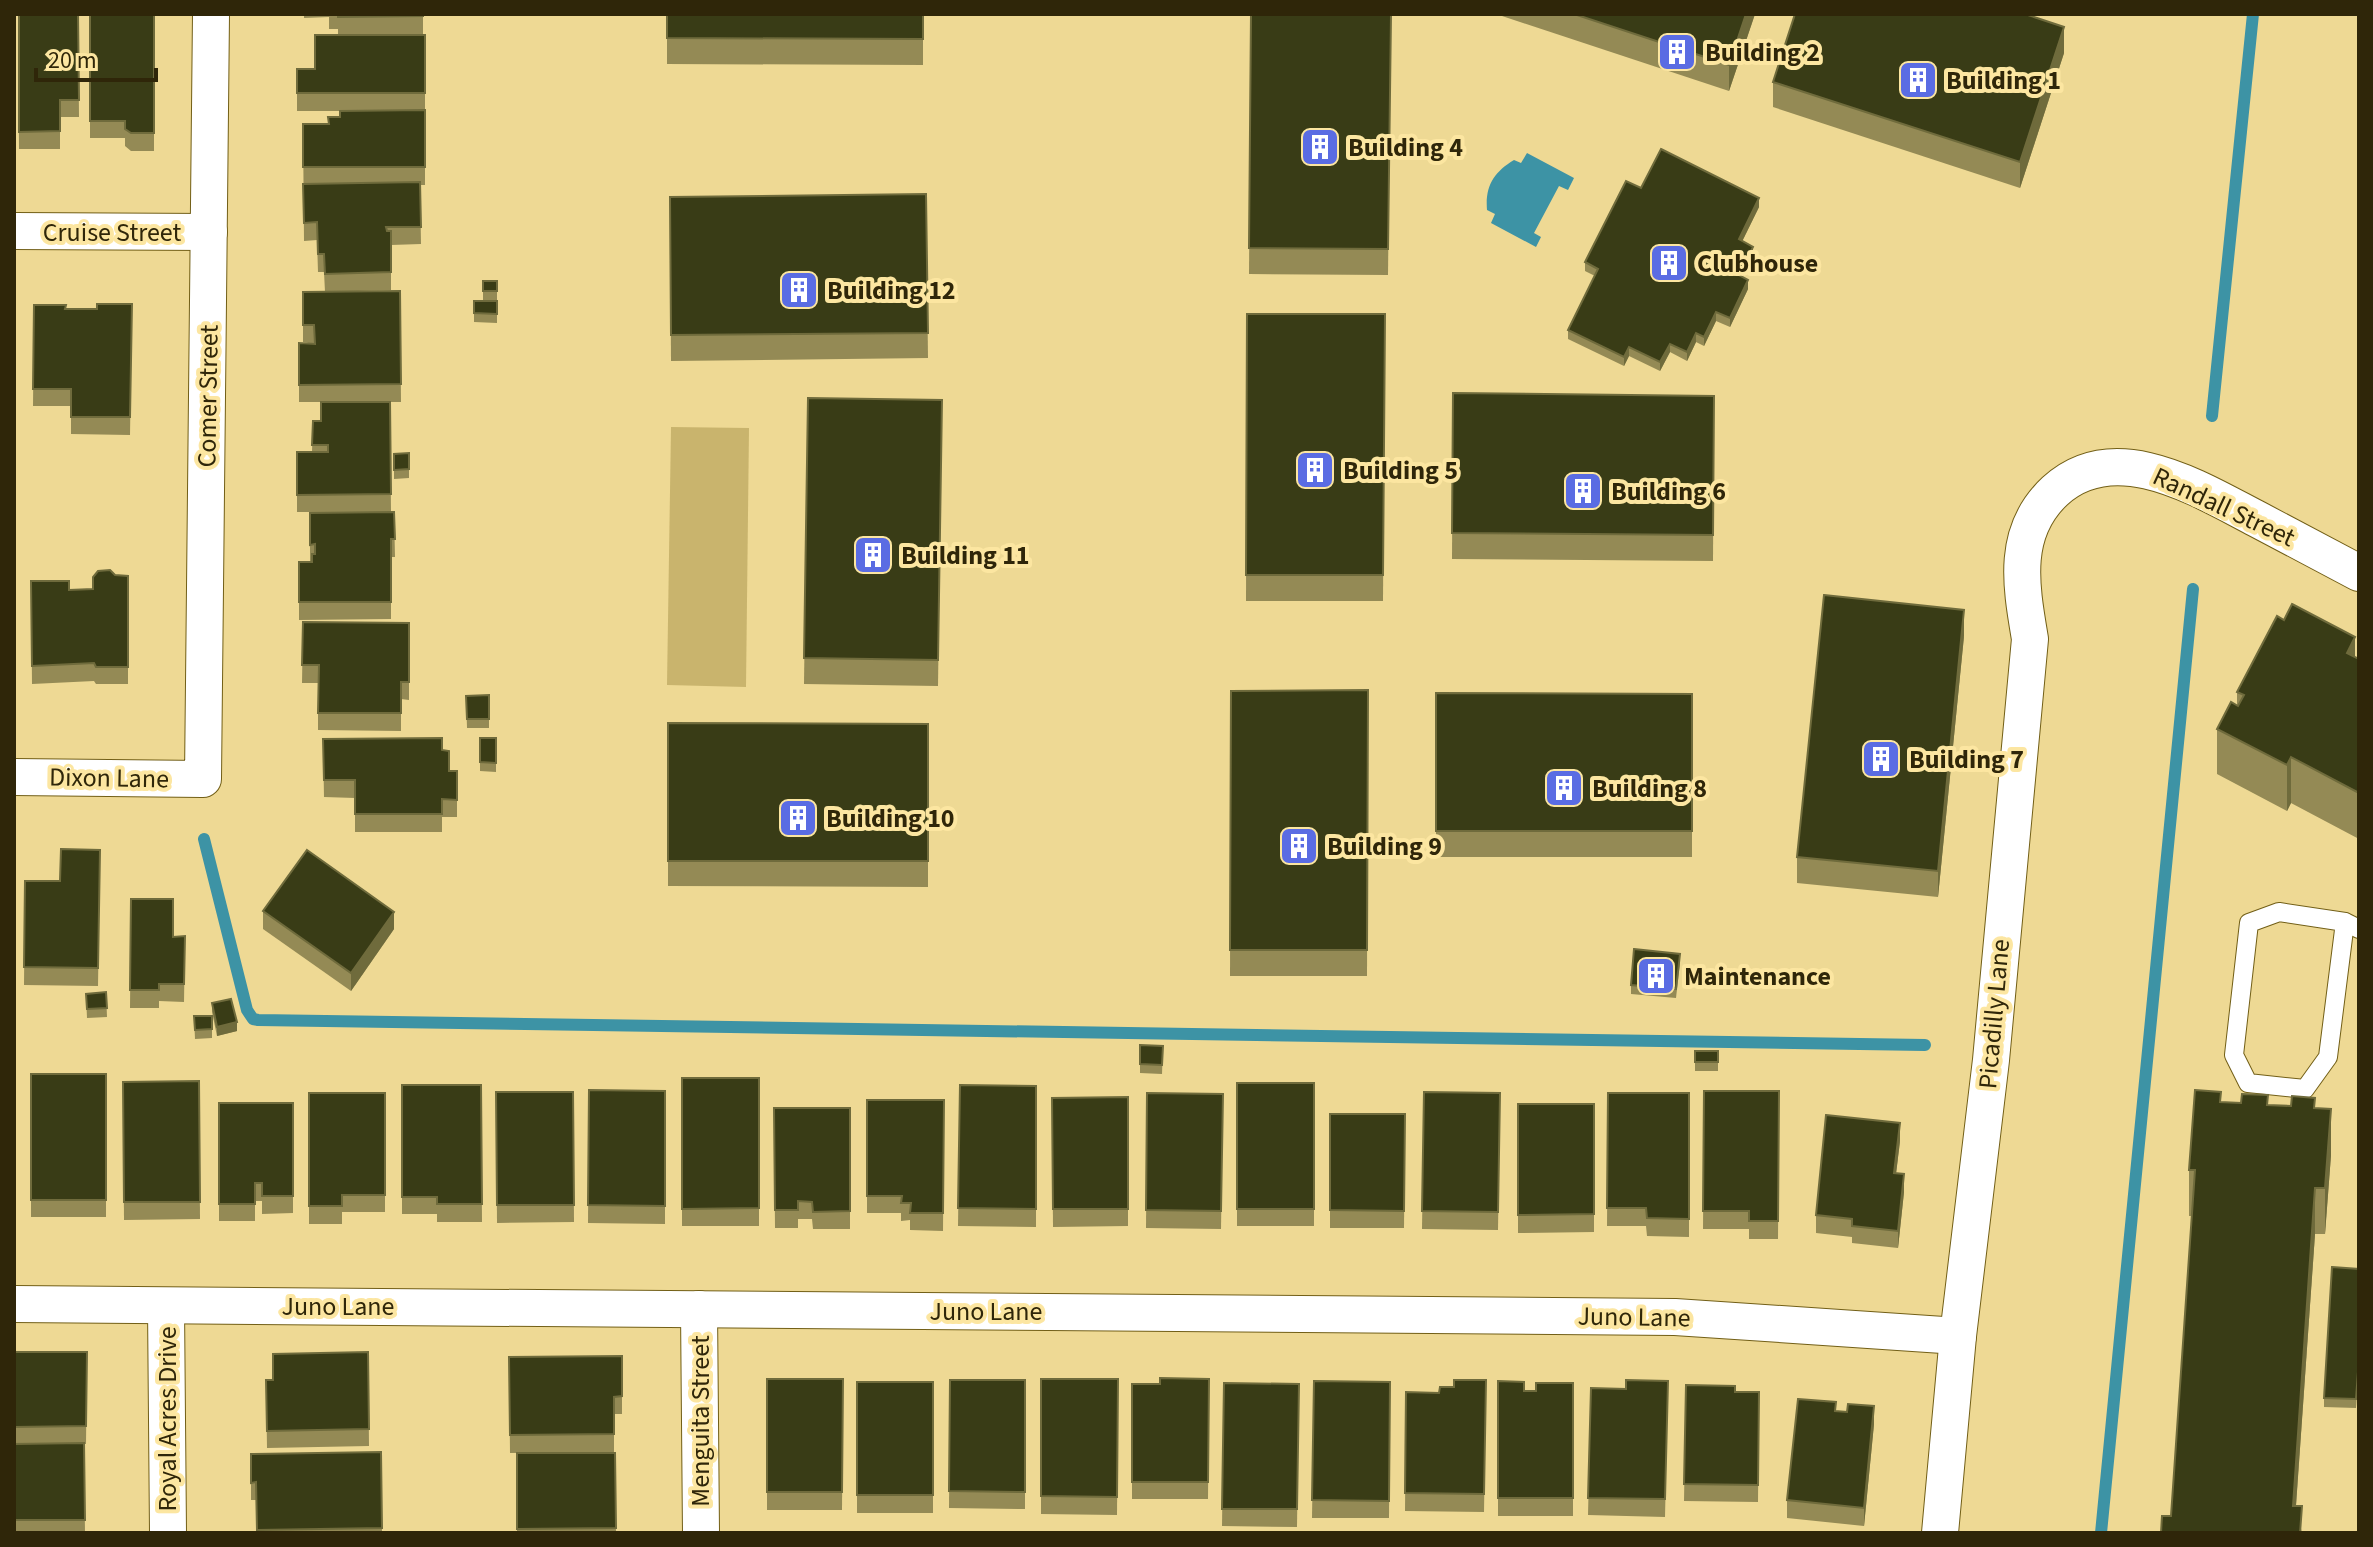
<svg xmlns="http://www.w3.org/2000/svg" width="2373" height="1547" font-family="'Source Sans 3',sans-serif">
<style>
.green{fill:#c9b46d}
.water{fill:#3d93a5}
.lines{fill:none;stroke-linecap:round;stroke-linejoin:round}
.stream{stroke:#3d93a5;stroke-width:12}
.lane-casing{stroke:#725f17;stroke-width:20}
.street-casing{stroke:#725f17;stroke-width:38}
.lane{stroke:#fff;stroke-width:18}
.street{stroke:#fff;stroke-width:36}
.wall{fill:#948a55}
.shaded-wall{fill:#6f6b3c}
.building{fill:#393c16;stroke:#6f6b3c;stroke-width:2}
.labels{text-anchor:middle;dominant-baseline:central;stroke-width:8;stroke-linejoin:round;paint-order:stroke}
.poi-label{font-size:26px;font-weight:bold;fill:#2f2609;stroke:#fce6a1;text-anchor:start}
.street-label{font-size:26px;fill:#2f2609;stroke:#fce6a1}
</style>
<rect width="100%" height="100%" fill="#eed994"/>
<path class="green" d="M671,427L749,428L746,687L667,685Z"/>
<path class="water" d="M1527,153L1574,178L1568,190L1559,186L1534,233L1541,237L1536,247L1491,223L1495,214L1487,210C1485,186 1494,172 1514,160L1521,163Z"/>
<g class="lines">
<g class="stream">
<path d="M2212,416L2253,14"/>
<path d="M204,839L247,1010L253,1019L258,1020L1925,1045"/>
<path d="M2101,1533L2193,589"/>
</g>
<defs>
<path id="lane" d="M2345,922L2328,1057L2305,1089L2248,1083L2234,1055L2249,923L2279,912L2345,922L2359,929"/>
<g id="street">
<path d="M14,231L209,232"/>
<path d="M14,777L203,779L211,14"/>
<path d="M14,1304L1675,1317L1958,1336"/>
<path d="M166,1306L168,1533"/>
<path d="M699,1309L701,1533"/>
<path d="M1940,1533L1958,1336L1991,1060L2030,639C2021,586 2011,532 2055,491C2115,436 2199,489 2257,519C2291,537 2325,555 2359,573"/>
</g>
</defs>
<use href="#lane" class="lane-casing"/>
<use href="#street" class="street-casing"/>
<use href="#lane" class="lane"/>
<use href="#street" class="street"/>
</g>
<g class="wall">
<path d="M18,14H78L79,117H60V149H19Z"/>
<path d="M90,14H154V151H131L125,146V138H90Z"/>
<path d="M304,14H423V34H338V29H329V17L304,18Z"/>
<path d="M667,14H923V65L667,64Z"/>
<path d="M1251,14H1391L1388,275L1249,274Z"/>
<path d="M1496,14H1755L1729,91Z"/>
<path d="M425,35V185H420L421,244L391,245V290L325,292L324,272H318L317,240L304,241L303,124H328L340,117V111H297V69H315Z"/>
<path d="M2064,53L2020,188L1773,107V82Z"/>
<path d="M1641,188L1759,207L1742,241L1753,256L1742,277L1748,289L1730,327L1716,321L1704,346L1696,342L1687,361L1670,352L1660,371L1629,356L1624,366L1568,339V330L1595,276L1585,271V262Z"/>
<path d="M926,194L928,358L671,361L670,197Z"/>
<rect x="483" y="281" width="14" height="19"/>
<path d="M400,291L401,402H384H390L391,512H297V452H312L313,421H321V402H299V343L314,344L303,342V292Z"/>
<path d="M474,301H497V323L474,322Z"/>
<path d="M132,304L130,435L71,434V406H33L34,305L66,309H97Z"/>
<path d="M1247,314H1385L1383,601H1246Z"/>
<path d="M1453,393L1714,396L1713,561L1452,559Z"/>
<path d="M808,398L942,400L938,686L804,684Z"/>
<path d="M409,453V478L394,479V454Z"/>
<path d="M394,512L395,557H391V619L299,620V562H310V513Z"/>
<path d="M115,575L128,576V684H96L94,681L32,684L31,581L69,590L93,589Z"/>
<path d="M303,622L409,623V700L401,699V731L318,730V683H302Z"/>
<path d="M1964,636L1938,897L1797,883V857Z"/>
<path d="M2355,657L2359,659V839L2291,803L2287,811L2217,774V729L2237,705V692Z"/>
<path d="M1368,690L1367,976H1230L1231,691Z"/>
<path d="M1436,693L1692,694V857H1436Z"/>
<path d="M489,695V728H467L466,696Z"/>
<path d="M668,723L928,724V887L668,886Z"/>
<path d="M480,738H496V772L480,771Z"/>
<path d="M323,739L442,750L449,771H457V817H442V832H355V798L324,797Z"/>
<path d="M100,850L98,986L24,985L25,881H60Z"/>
<path d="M131,899L173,937L185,936L184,1002L159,1001V1008H130Z"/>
<path d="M263,911L394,929L351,991L263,929Z"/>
<path d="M1680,963L1676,998L1631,994V985Z"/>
<path d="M106,992L107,1017L87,1018L86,994Z"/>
<path d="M212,1003L237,1031L217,1036L212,1012Z"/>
<path d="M194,1016H212V1038L195,1039Z"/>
<path d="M1140,1045L1163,1046L1162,1074L1140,1073Z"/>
<rect x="1695" y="1051" width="23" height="20"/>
<rect x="31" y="1074" width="75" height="143"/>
<rect x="682" y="1078" width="77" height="148"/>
<path d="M199,1081L200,1219L124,1220L123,1082Z"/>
<rect x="1237" y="1083" width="77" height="143"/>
<path d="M402,1085H481L482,1222H437V1214H402Z"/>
<path d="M960,1085L1036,1086V1227L958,1226Z"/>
<path d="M589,1090L665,1091V1224L588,1223Z"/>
<path d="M1704,1091H1779L1778,1239H1749V1229H1703Z"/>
<path d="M496,1092H573L574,1222L497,1223Z"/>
<path d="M1424,1092L1500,1093L1498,1230L1422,1229Z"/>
<path d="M309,1093H385V1212H342V1224H309Z"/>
<path d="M1147,1093L1223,1094L1221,1229L1146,1228Z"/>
<path d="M1608,1093H1689V1237L1647,1236L1646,1226H1607Z"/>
<path d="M1128,1097V1226L1053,1227L1052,1098Z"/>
<path d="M867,1100H944L943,1231L910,1230V1220L901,1221V1213H867Z"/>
<path d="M2221,1102L2315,1108L2331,1155L2325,1234H2315L2296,1506L2302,1533L2171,1516L2192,1216H2189V1170Z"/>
<path d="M219,1103H293V1213L262,1214V1201H255V1221H219Z"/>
<path d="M1518,1104H1594V1232L1518,1233Z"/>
<path d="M774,1108H850V1229H813L812,1219H798V1228H775Z"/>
<path d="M1330,1114H1405L1404,1228H1330Z"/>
<path d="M1900,1141L1896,1173L1904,1192L1898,1248L1852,1243V1237L1816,1233V1215Z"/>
<path d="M14,1352H87L86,1444H84L85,1533H14Z"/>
<path d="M368,1352L369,1446L267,1448L266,1380H273Z"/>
<path d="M622,1356V1414H614V1452L510,1453L509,1357Z"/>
<path d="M2359,1367L2356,1408L2324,1407V1398Z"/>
<path d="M767,1379H843L842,1510H767Z"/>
<path d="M1041,1379H1118L1117,1515L1041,1514Z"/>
<path d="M1209,1379L1208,1499H1132V1384H1160Z"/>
<path d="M950,1380H1025V1509L949,1508Z"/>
<path d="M1486,1380L1484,1512L1405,1511L1406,1392L1439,1393L1454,1387Z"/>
<path d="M1314,1381L1390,1382L1389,1518H1312Z"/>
<path d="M1498,1381L1524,1391H1536L1573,1383V1516H1498Z"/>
<path d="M1668,1381L1665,1517L1588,1515L1591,1388L1626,1389Z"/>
<rect x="857" y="1382" width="76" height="131"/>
<path d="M1224,1383L1299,1384L1297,1527L1222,1526Z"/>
<path d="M1686,1385L1735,1392H1759L1758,1502L1684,1501Z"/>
<path d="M1836,1411L1847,1412L1874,1424L1864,1526L1787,1518V1500Z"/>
<path d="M381,1452L382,1533H256V1500H251V1454Z"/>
<path d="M517,1453H615L616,1533H517Z"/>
</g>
<g class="shaded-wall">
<path d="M1746,14H1755L1729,91V65Z"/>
<path d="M2064,27V53L2020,188V162Z"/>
<path d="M1759,198V207L1739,248V239Z"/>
<path d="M1753,247V256L1739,284V275Z"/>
<path d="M1748,280V289L1730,327V318Z"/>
<path d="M1716,312V321L1704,346V337Z"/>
<path d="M1696,333V342L1687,361V352Z"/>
<path d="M1670,344V352L1660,371V362Z"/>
<path d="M1629,347V356L1624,366V357Z"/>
<path d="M1964,610V636L1938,897V871Z"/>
<path d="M2355,637V683L2347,653Z"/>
<path d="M2291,757V803L2287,811V765Z"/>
<path d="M394,912V929L351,991V973Z"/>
<path d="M237,1022V1031L217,1036V1027Z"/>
<path d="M2331,1109V1155L2325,1234V1188Z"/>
<path d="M1900,1123V1141L1894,1191V1173Z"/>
<path d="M1904,1174V1192L1898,1248V1231Z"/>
<path d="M2315,1188V1234L2294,1533L2293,1506Z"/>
<path d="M1874,1406V1424L1864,1526V1508Z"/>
</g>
<g class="building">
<path d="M19,14H78L79,100H60V131L19,132Z"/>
<path d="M90,14H154V133H131L125,129V121H90Z"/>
<path d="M338,14H423V16L338,17Z"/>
<path d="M667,14H923V39L667,38Z"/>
<path d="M1251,14H1391L1388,249L1249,248Z"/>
<path d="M1574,14H1746L1729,65Z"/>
<path d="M1795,14H2025L2064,27L2020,162L1773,82Z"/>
<path d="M315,35H425V93H297V69H315Z"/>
<path d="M425,110V167H303V124H329L328,117H340V111Z"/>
<path d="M1661,149L1759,198L1739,239L1753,247L1739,275L1748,280L1730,318L1716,312L1704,337L1696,333L1687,352L1670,344L1660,362L1629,347L1624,357L1568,330L1598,269L1585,262L1626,181L1641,188Z"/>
<path d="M420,182L421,227H386L387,231H391V272L325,274L324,254H318L317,222L304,223L303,184Z"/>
<path d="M926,194L928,333L671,335L670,197Z"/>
<rect x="483" y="281" width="14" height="10"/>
<path d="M400,291L401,384L299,385V343L315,344L314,325H303V292Z"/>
<path d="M474,301H497V314L474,313Z"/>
<path d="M97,304H132L130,417H71V389H33L34,305H66L65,309H97Z"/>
<path d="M1247,314H1385L1383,575H1246Z"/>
<path d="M1453,393L1714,396L1713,535L1452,533Z"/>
<path d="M808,398L942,400L938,660L804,658Z"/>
<path d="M321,402H390L391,494L297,495V452H328V445H312L313,421H321Z"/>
<path d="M409,453V469L394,470V454Z"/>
<path d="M394,512L395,539H391V602H299V562H312V554H315V544L310,545V513Z"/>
<path d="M110,570L115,575L128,576V667H96L94,663L32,666L31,581H69V590L93,589V577L98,571Z"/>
<path d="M1824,595L1964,610L1938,871L1797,857Z"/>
<path d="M2292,604L2355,637L2347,653L2359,659V793L2291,757L2287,765L2217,729L2231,702L2238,706L2244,695L2237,692L2277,616L2284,620Z"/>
<path d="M303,622L409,623V682H401V713H318L319,665H302Z"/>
<path d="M1368,690L1367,950H1230L1231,691Z"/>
<path d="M1436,693L1692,694V831H1436Z"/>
<path d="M489,695V719H467L466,696Z"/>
<path d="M668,723L928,724V861H668Z"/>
<path d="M442,738V750L449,751V771H457V800L442,799V814H355V780H324L323,739Z"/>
<path d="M480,738H496V763L480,762Z"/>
<path d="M61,849L100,850L98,968L24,967L25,881H60Z"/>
<path d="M307,850L394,912L351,973L263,911Z"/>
<path d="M131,899H173V937L185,936L184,984H159V990H130Z"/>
<path d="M1634,949L1680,954L1676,989L1631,985Z"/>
<path d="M106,992L107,1008L87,1009L86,994Z"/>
<path d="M231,999L237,1022L217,1027L212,1003Z"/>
<path d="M194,1016H212V1029L195,1030Z"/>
<path d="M1140,1045L1163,1046L1162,1065L1140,1064Z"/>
<rect x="1695" y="1051" width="23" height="11"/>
<rect x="31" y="1074" width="75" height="126"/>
<path d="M682,1078H759V1208L682,1209Z"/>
<path d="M199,1081L200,1202H124L123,1082Z"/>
<rect x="1237" y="1083" width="77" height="126"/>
<path d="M402,1085H481L482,1204H437V1197H402Z"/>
<path d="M960,1085L1036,1086V1209L958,1208Z"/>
<path d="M589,1090L665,1091V1206L588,1205Z"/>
<path d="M2195,1090L2221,1092L2220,1102L2241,1103L2242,1094L2268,1095L2267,1105L2291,1106L2292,1096L2315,1098L2314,1108L2331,1109L2325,1188H2315L2293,1506H2302L2300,1533H2161L2162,1516H2171L2195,1170H2189Z"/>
<path d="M1704,1091H1779L1778,1221H1749V1211H1703Z"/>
<path d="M496,1092H573L574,1205H497Z"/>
<path d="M1424,1092L1500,1093L1498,1212L1422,1211Z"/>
<path d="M309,1093H385V1195H342V1206H309Z"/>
<path d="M1147,1093L1223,1094L1221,1211L1146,1210Z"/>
<path d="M1608,1093H1689V1219L1647,1218L1646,1208H1607Z"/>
<path d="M1128,1097V1209H1053L1052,1098Z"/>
<path d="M867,1100H944L943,1213H910L911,1203H901L902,1196H867Z"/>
<path d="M219,1103H293V1196H262V1183H255V1204H219Z"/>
<path d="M1518,1104H1594V1214L1518,1215Z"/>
<path d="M774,1108H850V1211L813,1212L812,1202L798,1201V1210H775Z"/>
<path d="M1330,1114H1405L1404,1211L1330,1210Z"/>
<path d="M1826,1115L1900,1123L1894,1173L1904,1174L1898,1231L1852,1226V1219L1816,1215Z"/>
<path d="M2332,1267L2359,1269V1358L2356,1399L2324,1398Z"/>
<path d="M14,1352H87L86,1426L14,1427Z"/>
<path d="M368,1352L369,1429L267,1431L266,1380H273V1354Z"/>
<path d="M622,1356V1396L614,1397V1434L510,1435L509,1357Z"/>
<path d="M1160,1378L1209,1379L1208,1482H1132V1384H1160Z"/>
<path d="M767,1379H843L842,1492H767Z"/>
<path d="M1041,1379H1118L1117,1497L1041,1496Z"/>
<path d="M950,1380H1025V1492L949,1491Z"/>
<path d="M1454,1380H1486L1484,1494L1405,1493L1406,1392L1439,1393L1440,1387H1454Z"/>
<path d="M1626,1380L1668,1381L1665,1499L1588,1498L1591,1388L1626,1389Z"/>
<path d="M1314,1381L1390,1382L1389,1501L1312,1500Z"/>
<path d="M1498,1381L1524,1382V1391H1536V1383H1573V1498H1498Z"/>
<rect x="857" y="1382" width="76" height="113"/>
<path d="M1224,1383L1299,1384L1297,1509H1222Z"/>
<path d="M1686,1385L1735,1386V1392H1759L1758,1485L1684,1484Z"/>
<path d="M1798,1399L1836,1402L1835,1411L1847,1412L1848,1404L1874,1406L1864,1508L1787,1500Z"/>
<path d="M84,1443L85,1520H14V1444Z"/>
<path d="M381,1452L382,1528L257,1530L256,1482L251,1483V1454Z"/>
<path d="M517,1453H615L616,1528L517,1529Z"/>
</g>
<defs>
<symbol id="building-square" viewBox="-11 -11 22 22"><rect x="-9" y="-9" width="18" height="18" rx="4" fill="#5a6ce3" stroke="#fce6a1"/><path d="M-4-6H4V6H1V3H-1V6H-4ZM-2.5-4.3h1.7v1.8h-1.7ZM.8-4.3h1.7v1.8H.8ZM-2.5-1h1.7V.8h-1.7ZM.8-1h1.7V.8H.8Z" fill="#fff"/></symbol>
</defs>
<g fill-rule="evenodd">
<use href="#building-square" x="1655" y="30" width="44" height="44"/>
<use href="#building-square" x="1896" y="58" width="44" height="44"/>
<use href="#building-square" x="1298" y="125" width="44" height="44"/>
<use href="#building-square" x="1647" y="241" width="44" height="44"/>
<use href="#building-square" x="777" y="268" width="44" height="44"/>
<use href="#building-square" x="1293" y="448" width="44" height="44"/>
<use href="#building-square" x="1561" y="469" width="44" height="44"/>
<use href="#building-square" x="851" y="533" width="44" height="44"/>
<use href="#building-square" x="1859" y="737" width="44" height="44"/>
<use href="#building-square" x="1542" y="766" width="44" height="44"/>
<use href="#building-square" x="776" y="796" width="44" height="44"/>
<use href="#building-square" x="1277" y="824" width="44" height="44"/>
<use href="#building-square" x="1634" y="954" width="44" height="44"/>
</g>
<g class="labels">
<g class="poi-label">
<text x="1705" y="52">Building 2</text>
<text x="1946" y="80">Building 1</text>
<text x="1348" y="147">Building 4</text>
<text x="1697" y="263">Clubhouse</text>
<text x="827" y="290">Building 12</text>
<text x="1343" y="470">Building 5</text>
<text x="1611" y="491">Building 6</text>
<text x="901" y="555">Building 11</text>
<text x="1909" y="759">Building 7</text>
<text x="1592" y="788">Building 8</text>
<text x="826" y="818">Building 10</text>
<text x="1327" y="846">Building 9</text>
<text x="1684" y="976">Maintenance</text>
</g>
<g class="street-label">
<text x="112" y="232">Cruise Street</text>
<text transform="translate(208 396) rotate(-89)">Comer Street</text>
<text transform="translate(2224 507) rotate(25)">Randall Street</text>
<text transform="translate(109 778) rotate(1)">Dixon Lane</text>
<text transform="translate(1994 1014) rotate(-85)">Picadilly Lane</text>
<text x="338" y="1306">Juno Lane</text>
<text x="986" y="1311">Juno Lane</text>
<text transform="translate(1634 1317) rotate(1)">Juno Lane</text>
<text transform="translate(167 1419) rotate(-90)">Royal Acres Drive</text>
<text transform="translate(700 1421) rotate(-90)">Menguita Street</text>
</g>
</g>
<rect width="2373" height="1547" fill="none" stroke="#2f2609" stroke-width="32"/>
<path d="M36 68v12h120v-12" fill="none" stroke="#2f2609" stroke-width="4"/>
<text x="48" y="68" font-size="24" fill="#2f2609" stroke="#fce6a1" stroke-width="6" paint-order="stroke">20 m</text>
</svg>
